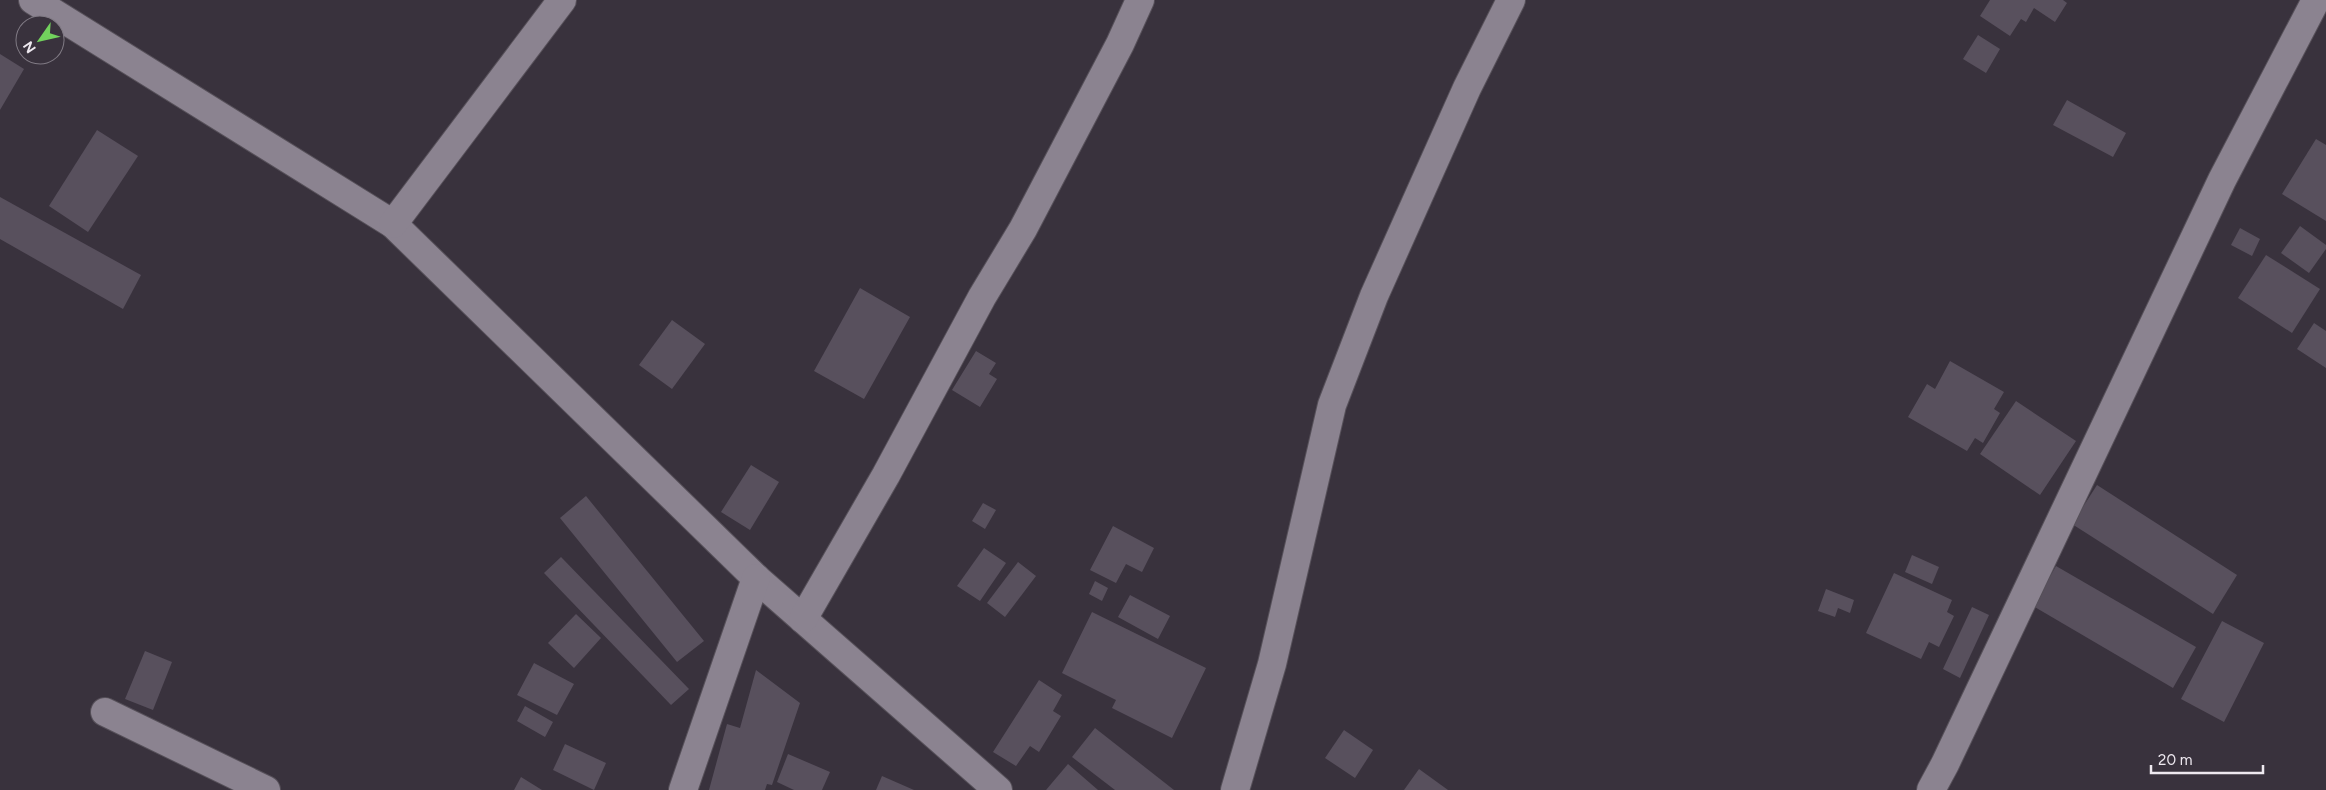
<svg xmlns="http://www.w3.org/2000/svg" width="2326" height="790" font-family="Figtree,sans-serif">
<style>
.building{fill:#58505d}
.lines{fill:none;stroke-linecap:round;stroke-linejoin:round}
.minor-casing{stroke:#565059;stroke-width:30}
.minor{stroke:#8b8390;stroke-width:28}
</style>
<rect width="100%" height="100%" fill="#39323d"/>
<g class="building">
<path d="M1990,0H2063L2067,3L2055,22L2034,8L2026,22L2021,19L2010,36L1980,16Z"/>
<path d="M1978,35L2000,49L1986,73L1963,59Z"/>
<path d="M0,54L24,69L0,110Z"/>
<path d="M2067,100L2126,133L2113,157L2053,125Z"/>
<path d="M97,130L138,156L88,232L49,206Z"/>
<path d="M2316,139L2326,145V221L2282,194Z"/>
<path d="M0,197L141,275L123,309L0,239Z"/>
<path d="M2300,226L2326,245V249L2309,273L2281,253Z"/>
<path d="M2240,228L2260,239L2252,256L2231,245Z"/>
<path d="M2266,255L2320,289L2292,333L2238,298Z"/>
<path d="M860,288L910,317L864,399L814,371Z"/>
<path d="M672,320L705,344L672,389L639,365Z"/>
<path d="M2314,323L2326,331V368L2297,349Z"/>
<path d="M976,351L996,363L989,374L997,379L980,407L952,390Z"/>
<path d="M1950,361L2004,392L1994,409L2000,413L1983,443L1975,438L1967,451L1908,417L1927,384L1935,389Z"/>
<path d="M2016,401L2076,441L2040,495L1980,454Z"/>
<path d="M751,465L779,482L750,530L721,512Z"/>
<path d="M2097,485L2237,575L2213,614L2072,524Z"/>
<path d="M586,496L704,641L677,662L560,518Z"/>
<path d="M983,503L996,510L985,529L972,521Z"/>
<path d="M1113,526L1154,548L1142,572L1126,564L1116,583L1090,570Z"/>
<path d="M984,548L1006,563L980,601L957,586Z"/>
<path d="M1912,555L1939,567L1932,584L1905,572Z"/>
<path d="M561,557L689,689L671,705L544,573Z"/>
<path d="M1018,562L1036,576L1005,617L987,603Z"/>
<path d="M2056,566L2196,647L2173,688L2033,606Z"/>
<path d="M1894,573L1952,600L1947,612L1954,616L1939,647L1929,642L1921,659L1866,633Z"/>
<path d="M1095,581L1108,588L1102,601L1089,594Z"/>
<path d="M1826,589L1854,600L1850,613L1838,608L1835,617L1818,611Z"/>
<path d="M1130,595L1170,616L1158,639L1118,617Z"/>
<path d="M1972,607L1989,615L1960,678L1943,669Z"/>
<path d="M1092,612L1206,668L1172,738L1112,708L1116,700L1062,673Z"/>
<path d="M576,614L601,638L574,668L548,643Z"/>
<path d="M2222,621L2264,643L2224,722L2181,699Z"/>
<path d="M145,651L172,662L153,710L125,699Z"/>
<path d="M534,663L574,684L557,715L517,695Z"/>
<path d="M756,670L800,703L772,785L767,784L765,790H709L727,724L740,728Z"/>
<path d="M1039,680L1062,695L1053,711L1061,716L1039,752L1030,746L1016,766L993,752Z"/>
<path d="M525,706L553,722L545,737L517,721Z"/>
<path d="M1095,728L1174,790H1115L1072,757Z"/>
<path d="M1344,730L1373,750L1355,778L1325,758Z"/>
<path d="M565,744L606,763L594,790L553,770Z"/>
<path d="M788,754L830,772L822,790H794L777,782Z"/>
<path d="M1068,764L1098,790H1046Z"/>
<path d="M1419,769L1448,790H1404Z"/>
<path d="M882,776L914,790H876Z"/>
<path d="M521,777L542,790H514Z"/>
</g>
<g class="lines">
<defs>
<g id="minor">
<path d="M33,0L393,224L756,578L998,790"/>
<path d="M393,224L562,0"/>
<path d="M803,619L886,475L982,297L1023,229L1120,44L1140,0"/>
<path d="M105,712L266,790"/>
<path d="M683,790L756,578"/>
<path d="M1235,790L1272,664L1332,405L1374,296L1467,88L1511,0"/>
<path d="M1931,790L1945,764L2222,180L2316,0"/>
</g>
</defs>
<use href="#minor" class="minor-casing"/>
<use href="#minor" class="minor"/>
</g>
<g transform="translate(40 40) rotate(236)"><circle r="24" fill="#39323d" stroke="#817b85"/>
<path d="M0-4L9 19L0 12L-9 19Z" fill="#72d25d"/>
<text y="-8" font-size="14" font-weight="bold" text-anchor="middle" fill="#eee9f0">N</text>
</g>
<path d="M2151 765v8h112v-8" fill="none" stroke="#eee9f0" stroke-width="2.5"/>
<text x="2158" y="765" font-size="15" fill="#eee9f0" stroke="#39323d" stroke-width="4" paint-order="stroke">20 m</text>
</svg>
